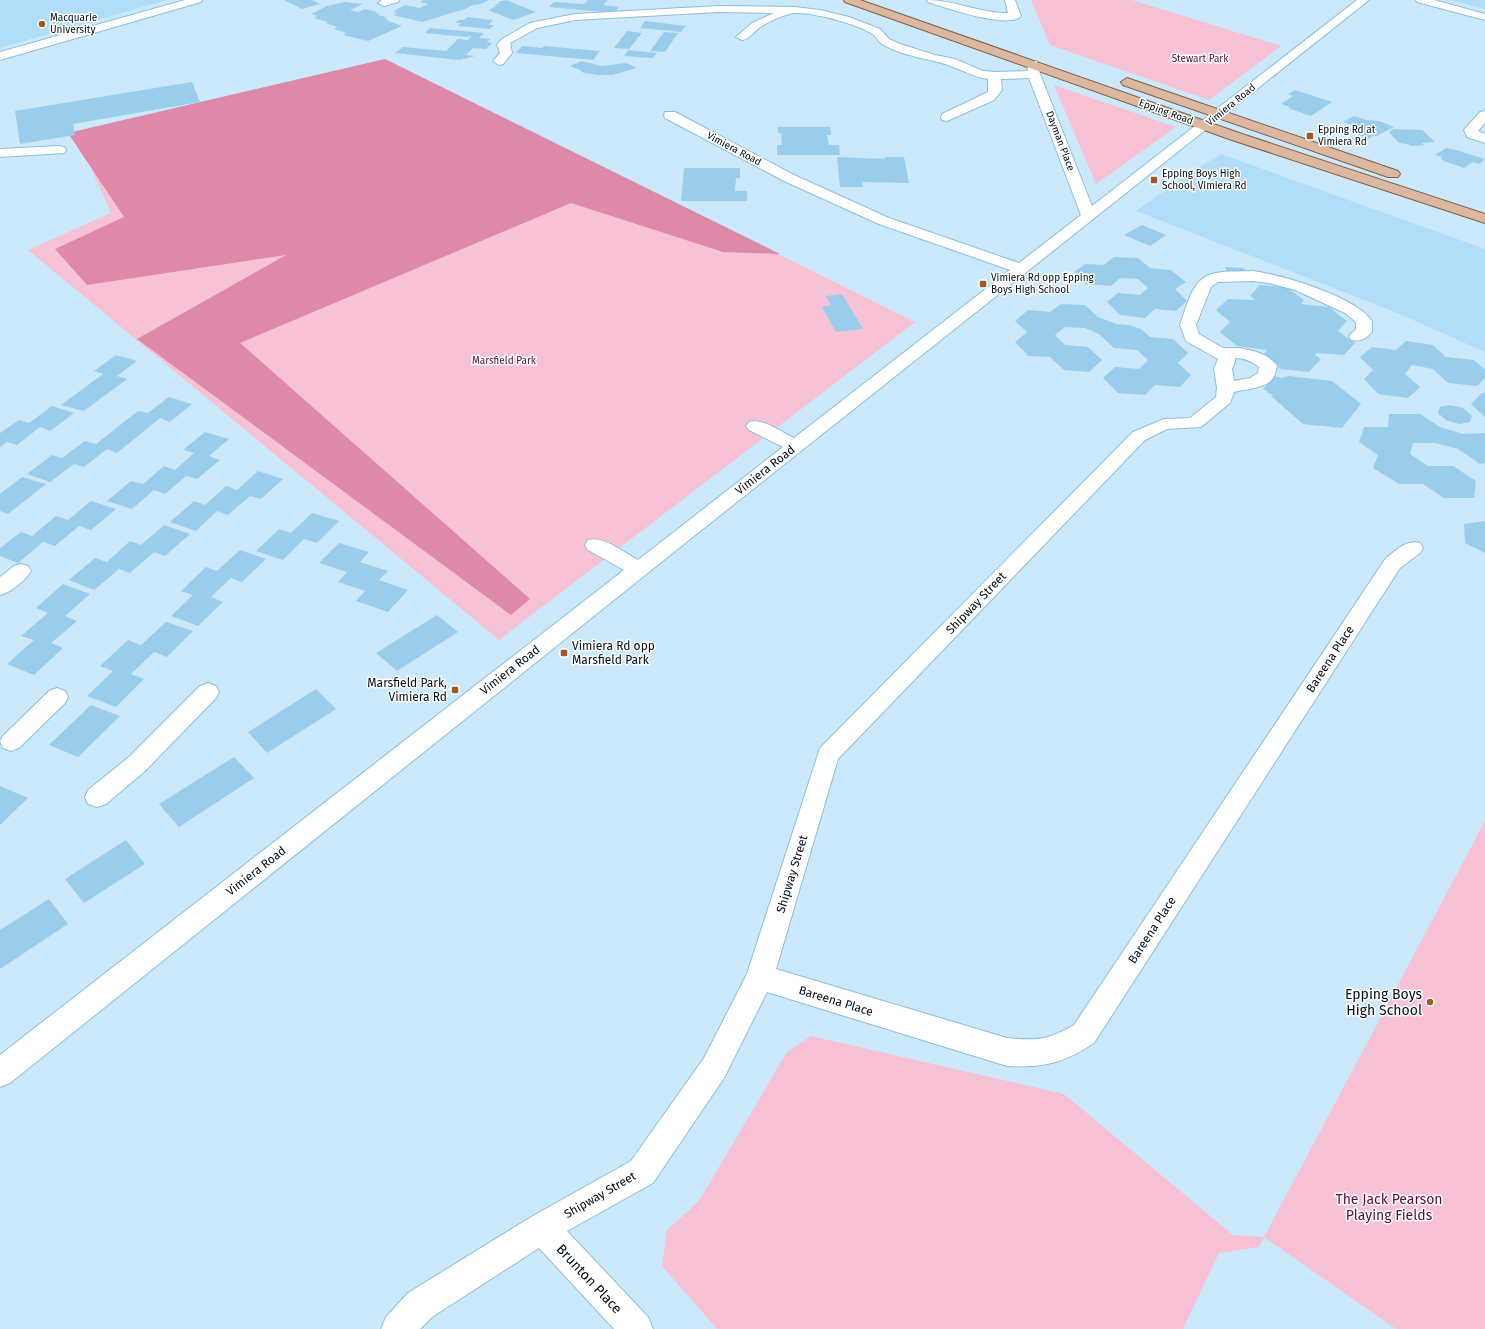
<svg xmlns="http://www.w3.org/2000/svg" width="1485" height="1329" font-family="'Fira Sans',sans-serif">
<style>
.built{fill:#b0defa}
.green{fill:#f7c2d5}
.forest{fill:#de88aa}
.building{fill:#9acdeb}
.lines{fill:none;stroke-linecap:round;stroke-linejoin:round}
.minor-casing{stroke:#8cbedb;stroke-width:2}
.major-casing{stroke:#805e46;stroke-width:2}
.minor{fill:#fff;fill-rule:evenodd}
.major{fill:#dcb8a0;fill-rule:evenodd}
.poi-dot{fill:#9d5a29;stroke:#fff;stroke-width:1.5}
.labels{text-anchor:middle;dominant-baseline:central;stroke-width:3;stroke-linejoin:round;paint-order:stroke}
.far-poi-label{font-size:10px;fill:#000d17;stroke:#fff;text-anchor:start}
.far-park-label{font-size:10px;fill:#5a0d35;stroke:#fff}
.far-street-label{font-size:10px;fill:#000d17;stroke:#fff}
.street-label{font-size:12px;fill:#000d17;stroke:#fff}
.poi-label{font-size:12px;fill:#000d17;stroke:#fff;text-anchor:start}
.near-poi-label{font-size:14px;fill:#000d17;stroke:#fff;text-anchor:end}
.near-park-label{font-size:14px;fill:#5a0d35;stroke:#fff}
.near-street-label{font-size:14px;fill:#000d17;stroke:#fff}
</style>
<rect width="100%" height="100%" fill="#cbe9fb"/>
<g class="built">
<path d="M0,0H167L0,48Z"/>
<path d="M1450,0H1485V9Z"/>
<path d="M1221,154L1485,249V352L1395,312L1136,211L1188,174Z"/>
</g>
<g class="green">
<path d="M1031,0H1132L1281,46L1209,100L1050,45Z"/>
<path d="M385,59L915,322L499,640L28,250L111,213L79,141Z"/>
<path d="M1054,85L1176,127L1096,184Z"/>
<path d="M1485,821V1329H1396L1264,1237L1259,1247L1219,1253L1183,1329H717L662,1266L667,1230L699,1201L787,1052L811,1036L1064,1094L1233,1235L1264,1237Z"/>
</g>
<path class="forest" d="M385,59L780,254L723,252L571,203L240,343L530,599L511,615L137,339L286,255L87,285L55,249L124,217L68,133Z"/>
<g class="building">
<path d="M284,0H312L320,4L302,9Z"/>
<path d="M424,0H489L481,4L473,5L465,9L422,22L393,15L397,13L393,12L397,10H395L405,5L420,8L428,4L420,2Z"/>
<path d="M506,0L536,12L513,20L488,10L497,6L494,5L500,3L498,2Z"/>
<path d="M588,0H608L603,5L619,7L614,13L549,7L554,2L584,4Z"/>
<path d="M344,2L363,4L350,10L358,12L365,9L377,12L375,13L379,14L377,15L386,17L384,18L388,19L386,20L402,26L368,41L343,35L346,33L334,29L337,27L326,23L328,22L314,18L318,16L311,14L327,6Z"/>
<path d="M467,17L493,20L488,25H494L490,29L458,26L461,23H455L459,20H464Z"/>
<path d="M645,21L686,26L681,32L640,28Z"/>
<path d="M430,28L484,33L479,38L490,39L487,42L492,43L486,49L473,48L466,55L475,56L459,60L395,53L403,47L446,51L458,39L468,40L471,36L466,37L425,33Z"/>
<path d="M627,31L642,33L629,49L614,48Z"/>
<path d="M664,32L678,33L665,52L650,51Z"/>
<path d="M522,46L542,48L544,46L600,51L593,60L516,53Z"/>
<path d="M628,50L657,53L653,58L624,56Z"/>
<path d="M582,61L602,66L626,63L637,68L612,75H597L581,72L582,71L570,66Z"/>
<path d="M192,82L200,102L73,124L75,135L20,144L15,111Z"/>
<path d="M1295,90L1332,102L1311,116L1288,108L1290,107L1281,104L1293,96L1288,94Z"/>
<path d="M1354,116L1366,120L1379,121L1394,127L1376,136L1374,135L1368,139L1353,133L1356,131L1351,128L1354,126L1343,122Z"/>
<path d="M778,127H830L831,135H827L829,145H839L840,155H777V145H782L781,133H778Z"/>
<path d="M1394,129L1422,130L1435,142L1422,143L1424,145L1411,146L1408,144L1399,143L1389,132Z"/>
<path d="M1446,148L1456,150L1485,159L1479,164L1473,162L1464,168L1444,161L1441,159L1442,157L1435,155Z"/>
<path d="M837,157L885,159V157H904L909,183L862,182L863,187H840Z"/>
<path d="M684,168H740V178H736L735,191H747V201H681Z"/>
<path d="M1142,225L1166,235L1150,246L1124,235Z"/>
<path d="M1114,257L1138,258L1150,268L1171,270L1186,282L1175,289L1187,301L1176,311L1155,309L1145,318L1120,315L1107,302L1118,293L1140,295L1148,288L1138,279L1120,278L1111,286L1086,284L1074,272L1085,264L1104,265Z"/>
<path d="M1225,267L1244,268L1246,273L1227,272Z"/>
<path d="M1260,285L1286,287L1304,300L1301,304L1329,307L1347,321L1338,331L1355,343L1344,355L1317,353L1315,355L1321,359L1309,372L1281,369L1264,354L1267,350L1237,346L1220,332L1230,322L1216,310L1228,299L1255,300L1250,296Z"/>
<path d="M842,294L863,329L836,332L822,307L831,305L826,296Z"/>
<path d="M1061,304L1085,305L1098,317L1116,324L1129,325L1141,329L1150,337L1173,339L1188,353L1178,363L1191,375L1180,387L1155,385L1145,395L1118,393L1103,378L1115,367L1139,369L1148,360L1137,350L1114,348L1099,334L1085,328L1065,327L1055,335L1065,345L1088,347L1102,360L1089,372L1064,370L1050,357L1028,356L1015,342L1027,332L1015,321L1028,310L1050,312Z"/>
<path d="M1406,341L1433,345L1446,357L1474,360L1485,370V378L1477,386L1448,383L1433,369L1412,365L1405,374L1420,387L1408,398L1378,394L1364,379L1373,370L1360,357L1372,347L1396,350Z"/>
<path d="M116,355L137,361L117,376L127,379L84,411L61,405L103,374L94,371Z"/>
<path d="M1275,376L1281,378L1289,376L1332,381L1361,404L1342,428L1303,424L1271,396L1273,395L1266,392L1268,391L1263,389Z"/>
<path d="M1482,393H1485V417L1471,404Z"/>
<path d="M169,397L192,404L170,422L160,418L117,453L107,449L84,467L74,464L50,482L27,474L52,455L62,458L85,441L96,444L138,411L148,413Z"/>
<path d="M1450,405L1463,408L1472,416L1470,422L1459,424L1446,420L1438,413L1440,407Z"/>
<path d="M52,406L74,413L50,431L40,427L17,445L7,442L0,447V433L19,420L29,423Z"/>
<path d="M1389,414H1420L1440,427L1463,434L1485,433V463L1480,464L1458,449L1435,443H1413L1410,454L1428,466H1453L1476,481L1474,498H1444L1423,484H1399L1373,468L1378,455L1359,442L1364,427H1388Z"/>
<path d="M205,432L229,439L209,456L220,460L197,479L186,476L165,494L154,490L132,509L107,501L131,481L143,484L164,466L175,470L194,453L183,450Z"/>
<path d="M258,471L283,479L261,499L250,496L228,515L217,511L196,531L170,522L194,501L205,505L226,486L237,490Z"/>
<path d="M22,477L46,484L8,514L0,511V494Z"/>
<path d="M91,501L116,509L91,530L79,526L55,546L43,542L18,563L0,556V548L21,532L32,536L56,516L68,520Z"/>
<path d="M312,513L339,521L317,543L304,539L283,560L256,551L279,529L291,533Z"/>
<path d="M1485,521V553L1465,543L1464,524Z"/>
<path d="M164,525L190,534L165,556L154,552L130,573L119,569L94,590L69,580L95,558L107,562L130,541L141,545Z"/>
<path d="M339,543L369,552L360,562L388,571L379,580L408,590L388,612L356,601L365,591L338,582L347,572L319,563Z"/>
<path d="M240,550L266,559L242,582L231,578L211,597L223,602L198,626L171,616L193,595L181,591L206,567L217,571Z"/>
<path d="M63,584L90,594L65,616L77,621L51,643L63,648L34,675L7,664L34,640L21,636L48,613L36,608Z"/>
<path d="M437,615L458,632L397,671L376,653Z"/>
<path d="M166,622L193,631L167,657L154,652L131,674L144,679L116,707L87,696L113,671L100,666L128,640L141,645Z"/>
<path d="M316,689L336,709L267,753L248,732Z"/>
<path d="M91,705L120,716L78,757L49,745Z"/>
<path d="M234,757L254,778L179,827L159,804Z"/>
<path d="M0,786L28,798L0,825Z"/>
<path d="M126,840L145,864L84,903L65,879Z"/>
<path d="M49,899L68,924L0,969V930Z"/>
</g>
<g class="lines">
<defs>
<g id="minor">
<path d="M185,0H202L201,2L0,60V52Z"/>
<path d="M399,0L398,2L384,6L378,3L382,0Z"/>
<path d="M927,0C953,0 977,12 1004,13H1008L1005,0H1015L1021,16C1010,30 943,7 928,2Z"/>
<path d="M1357,0H1369L689,540L10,1083L0,1087V1055L624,570L588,550L585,545L588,540C604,536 623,552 638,560L783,447L749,430L746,426L749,422C763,418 781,432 794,438L1010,270L879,224L784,181L665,118L664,115L665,112H675L794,175L889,218L1019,263L1081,215L1029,78L1001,79L1002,90L994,100L947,121L942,120L941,117L942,114L988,92V79C974,77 962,70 948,65C927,58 901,56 882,44C878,41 876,36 871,33C856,24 813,12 795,13C785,14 767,22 759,28C753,33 749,39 742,40L736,37L752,23L774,13L718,12L575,20L537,28L510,43L512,53L503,64L499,65L493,61L500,53L497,44L502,39L530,23L575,14L718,6L795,7L820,10L849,17L880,29L889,39L900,44L935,55L955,59L983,71L996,72L1028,71L1027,64L1029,61H1037L1040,74L1092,206Z"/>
<path d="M1416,0H1434L1485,14V20L1417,2Z"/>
<path d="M1485,111V123L1478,131L1485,134V143L1467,137L1464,130L1480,112Z"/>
<path d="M59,146L64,147L66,150L64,153L0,157V149Z"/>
<path d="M1253,271C1282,275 1355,296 1372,321V331C1367,339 1360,342 1351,340L1349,336L1356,329V322L1345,313L1295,290L1269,283L1253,281L1218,282L1211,287L1196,325L1199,334L1223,348H1240L1257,352L1268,357L1277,365C1276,369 1276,374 1273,378C1267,388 1245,389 1234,392L1230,403L1201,427L1167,429L1145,440L838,759L776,969L1007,1038C1037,1041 1048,1040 1074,1025L1386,558C1397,550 1406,539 1420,543L1423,548L1420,553L1400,568L1094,1043C1064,1063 1043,1068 1007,1066L767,992L724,1078L653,1183L567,1231L648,1317L653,1329H614L539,1248L432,1317L420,1329H381L386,1317L408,1293L531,1217L631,1161L704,1058L747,974L820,748L1133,432L1164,419L1190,418L1216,397L1217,388L1214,369L1218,359L1186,341L1180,325C1186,309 1191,282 1209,275C1221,270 1240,272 1253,271ZM1235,358C1244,358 1251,361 1259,367L1258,373L1250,378L1234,381L1232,369L1235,362Z"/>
<path d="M21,564L28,566L31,571C25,581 11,592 0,595V577L14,566Z"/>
<path d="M208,683L216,686L219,692L216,698L145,771L106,804L97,807L88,804L85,797L88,790L129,757L200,686Z"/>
<path d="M57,688L65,691L68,697L65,703L19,748L11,751L3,748L0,741L3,736L49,691Z"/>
</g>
<g id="major">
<path d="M844,0H860L1242,134L1485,214V223L1232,140L845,2Z"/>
<path d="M1127,78L1398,171L1400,174L1398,177H1388L1123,85L1121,82Z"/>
</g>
</defs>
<use href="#minor" class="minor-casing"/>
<use href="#major" class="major-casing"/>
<use href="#minor" class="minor"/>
<use href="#major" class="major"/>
</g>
<g class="poi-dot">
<circle cx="42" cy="24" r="4"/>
<rect x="1306" y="132" width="8" height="8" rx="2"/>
<rect x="1150" y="176" width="8" height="8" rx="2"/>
<rect x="979" y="280" width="8" height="8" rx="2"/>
<rect x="560" y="649" width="8" height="8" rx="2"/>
<rect x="451" y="686" width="8" height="8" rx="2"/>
<circle cx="1430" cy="1002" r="4"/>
</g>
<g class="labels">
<g class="far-poi-label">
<text x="50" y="18">Macquarie<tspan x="50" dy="12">University</tspan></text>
<text x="1318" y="130">Epping Rd at<tspan x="1318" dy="12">Vimiera Rd</tspan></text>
<text x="1162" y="174">Epping Boys High<tspan x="1162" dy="12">School, Vimiera Rd</tspan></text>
<text x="991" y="278">Vimiera Rd opp Epping<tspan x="991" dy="12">Boys High School</tspan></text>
</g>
<g class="far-park-label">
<text x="1200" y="59">Stewart Park</text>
<text x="504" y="361">Marsfield Park</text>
</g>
<g class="far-street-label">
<text transform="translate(1231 105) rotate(-39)">Vimiera Road</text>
<text transform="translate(1166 112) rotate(20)">Epping Road</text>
<text transform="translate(1060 141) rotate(69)">Dayman Place</text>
<text transform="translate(734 149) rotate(28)">Vimiera Road</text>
</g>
<g class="street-label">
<text transform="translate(765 470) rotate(-38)">Vimiera Road</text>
<text transform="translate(976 603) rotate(-46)">Shipway Street</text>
<text transform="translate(1330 659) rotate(-57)">Bareena Place</text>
<text transform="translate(510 670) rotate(-38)">Vimiera Road</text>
<text transform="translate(256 871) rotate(-38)">Vimiera Road</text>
<text transform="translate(792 874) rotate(-73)">Shipway Street</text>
<text transform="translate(1152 930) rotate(-57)">Bareena Place</text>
<text transform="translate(836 1001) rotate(17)">Bareena Place</text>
<text transform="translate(600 1195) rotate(-30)">Shipway Street</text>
</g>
<g class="poi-label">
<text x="572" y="646">Vimiera Rd opp<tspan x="572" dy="14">Marsfield Park</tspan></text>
<text x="447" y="683" text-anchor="end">Marsfield Park,<tspan x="447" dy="14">Vimiera Rd</tspan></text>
</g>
<g class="near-poi-label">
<text x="1422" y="994">Epping Boys<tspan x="1422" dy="16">High School</tspan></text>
</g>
<g class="near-park-label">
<text x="1389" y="1199">The Jack Pearson<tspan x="1389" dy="16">Playing Fields</tspan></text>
</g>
<g class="near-street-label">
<text transform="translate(589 1279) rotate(47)">Brunton Place</text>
</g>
</g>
</svg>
